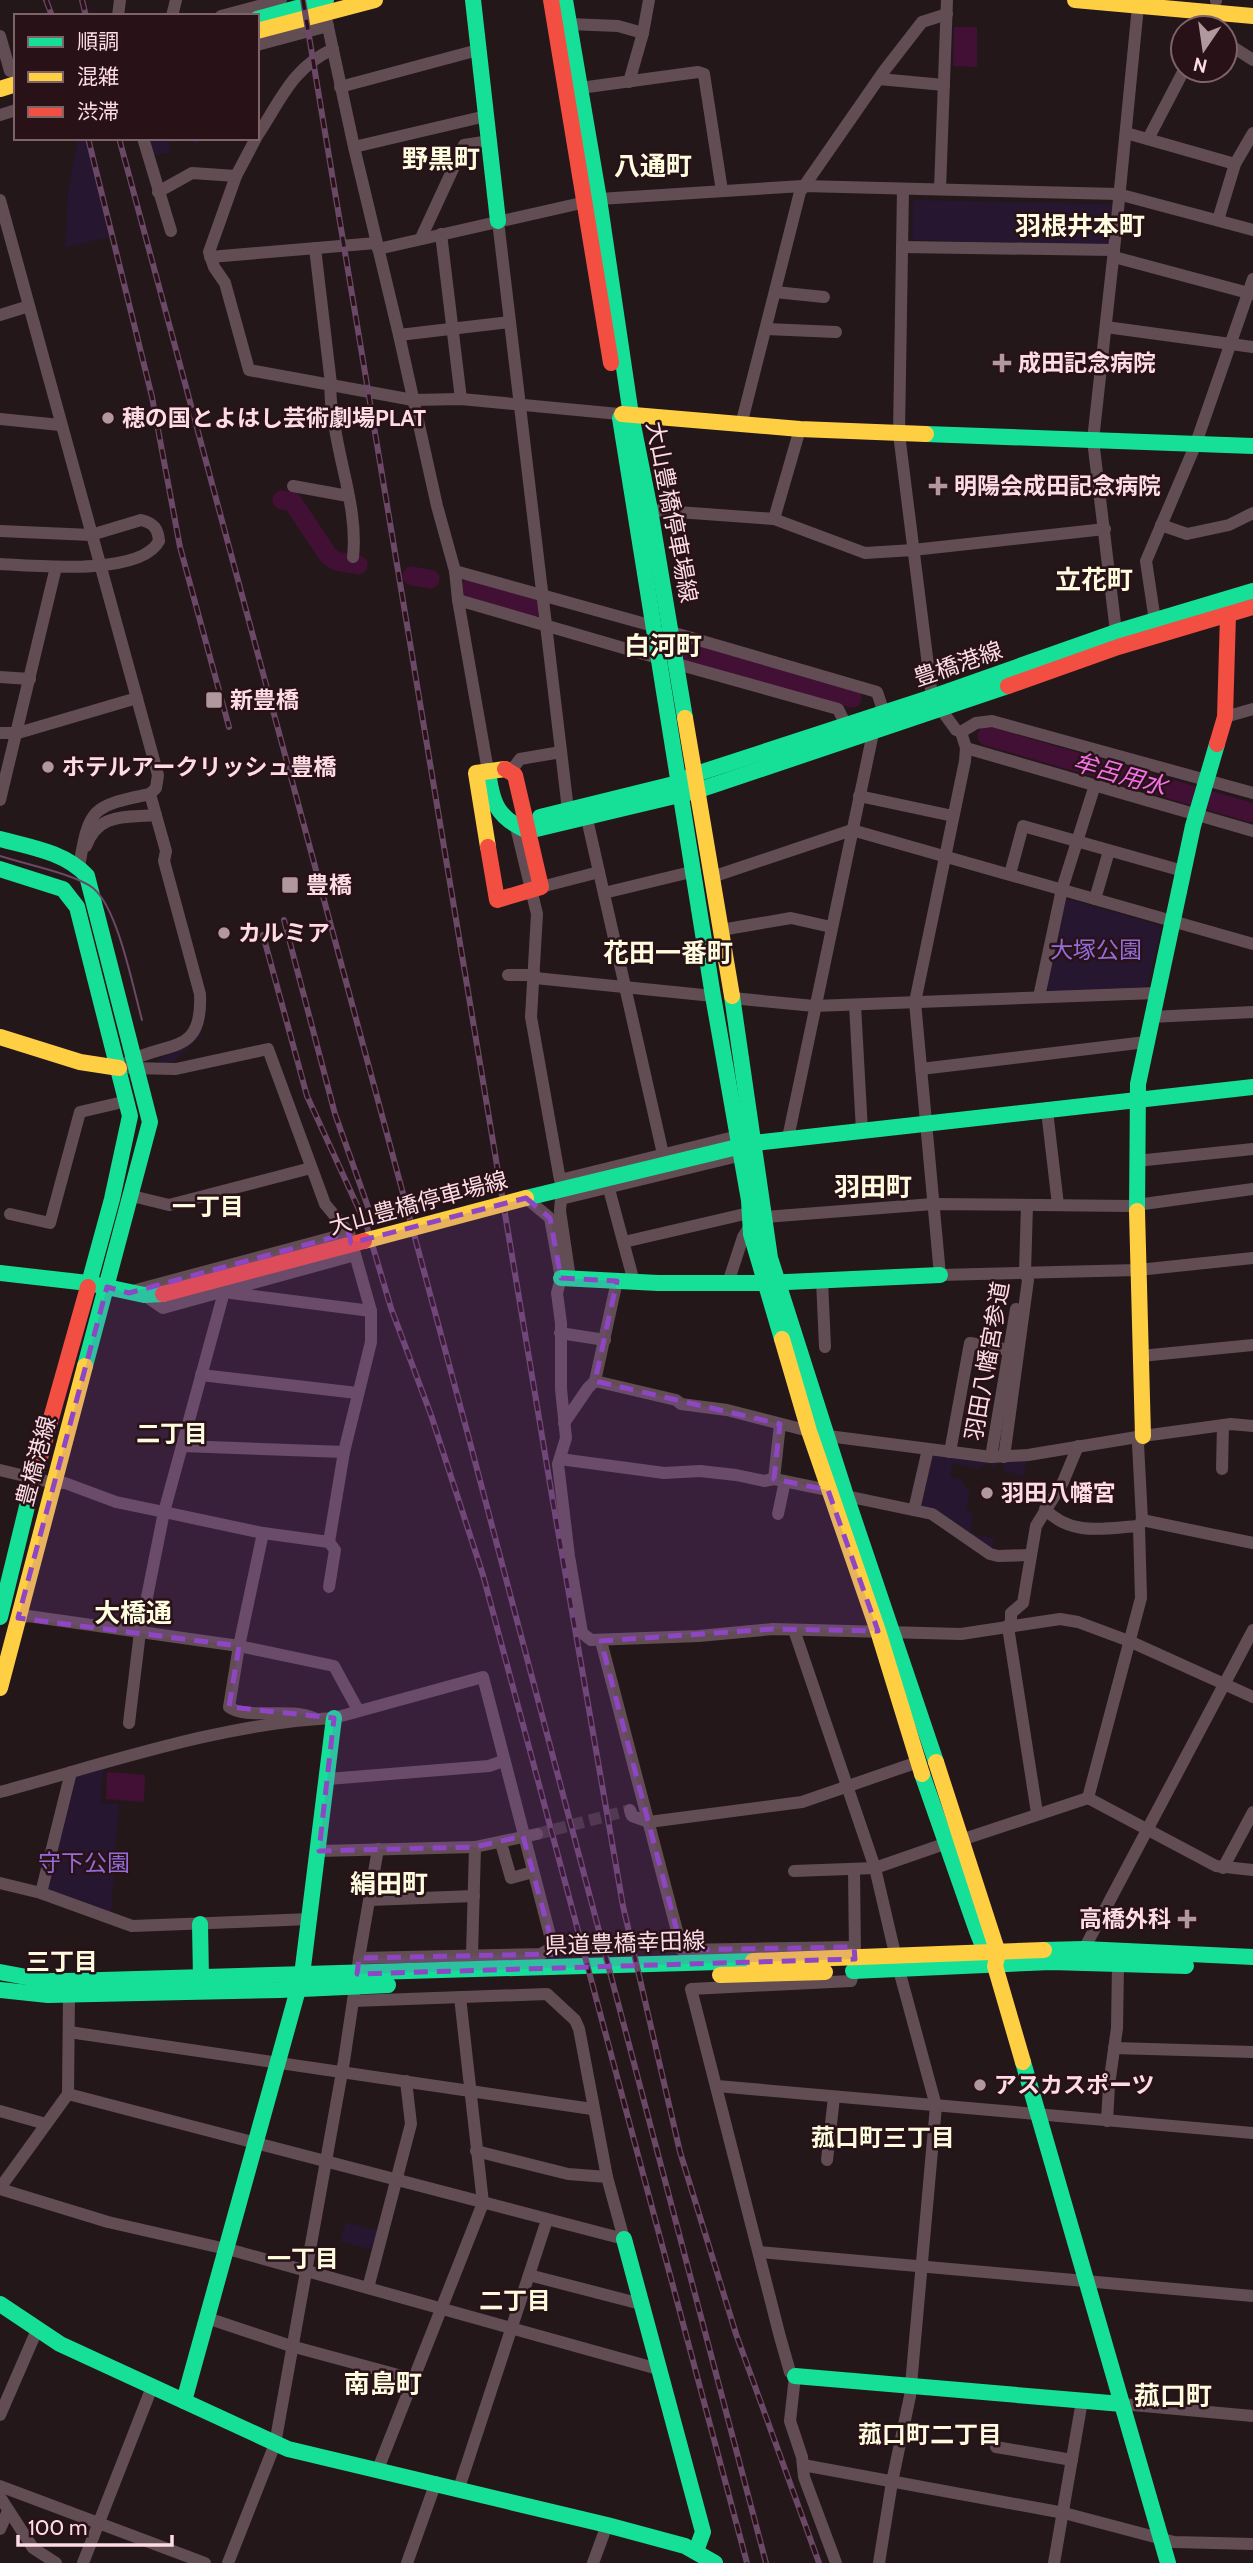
<svg xmlns="http://www.w3.org/2000/svg" width="1253" height="2563" font-family="Cabin,'Noto Sans JP',sans-serif">
<style>
.green{fill:#26162f}
.water{fill:#421034}
.lines{fill:none;stroke-linecap:round;stroke-linejoin:round}
.river{stroke:#421034;stroke-width:19}
.street-tunnel{stroke:#453538;stroke-width:12;stroke-dasharray:12 6;stroke-linecap:butt}
.street{stroke:#634d54;stroke-width:12}
.fast{stroke:#16e098;stroke-width:16}
.slow{stroke:#ffcf43;stroke-width:16}
.jam{stroke:#f24e42;stroke-width:16}
.tram{stroke:#6a4866;stroke-width:2}
.rail-casing{stroke:#6a4866;stroke-width:6}
.rail{stroke:#291217;stroke-width:3.5;stroke-dasharray:10;stroke-linecap:butt}
.slow-bridge{stroke:#ffcf43;stroke-width:16}
.jam-bridge{stroke:#f24e42;stroke-width:16}
.marked{fill:#8e46c5;fill-opacity:0.2;stroke:#8e46c5;stroke-width:5;stroke-dasharray:14 9;stroke-linejoin:round}
.poi-dot{fill:#b1979e;stroke:#291217;stroke-width:2.5}
.labels{text-anchor:middle;dominant-baseline:central;stroke-width:5;stroke-linejoin:round;paint-order:stroke}
.poi-label{font-size:23px;font-weight:bold;fill:#fddce5;stroke:#291217;text-anchor:start}
.street-label{font-size:23px;fill:#fddce5;stroke:#291217}
.park-label{font-size:23px;fill:#956cd9;stroke:#291217}
.water-label{font-size:24px;font-style:italic;fill:#f571ea;stroke:#291217}
.neighbourhood-label{font-size:24px;font-weight:bold;fill:#fdfcde;stroke:#291217}
.quarter-label{font-size:26px;font-weight:bold;fill:#fdfcde;stroke:#291217}
</style>
<rect width="100%" height="100%" fill="#24171a"/>
<g class="green">
<path d="M78,138H86L109,237L65,248L68,193Z"/>
<path d="M147,138H198L199,139L197,145L186,139L169,143L171,152L152,156Z"/>
<path d="M916,200L1109,204L1113,208L1109,244L1105,247L915,240L912,237L913,201Z"/>
<path d="M1068,899L1158,925L1161,929L1148,984L1145,987L1050,992L1047,988L1064,901Z"/>
<path d="M201,1030V1036L174,1061L165,1064L156,1060L185,1047Z"/>
<path d="M933,1454L1027,1459L1023,1476L1003,1471L1004,1464L996,1462L994,1469L989,1463L978,1469L953,1463L950,1476L960,1479L970,1492L966,1511L971,1512V1516L973,1517L970,1533L994,1538L992,1551L920,1508Z"/>
<path d="M104,1768L101,1803L119,1804L111,1914L48,1892L46,1888L73,1775Z"/>
<path d="M346,2222L379,2231L373,2250L340,2241Z"/>
</g>
<g class="water">
<path d="M954,27H977V67L953,66Z"/>
<path d="M107,1772L145,1775L144,1802L106,1799Z"/>
</g>
<g class="lines">
<g class="river">
<path d="M282,500L292,501L328,555L336,561L358,565"/>
<path d="M412,576L430,579"/>
<path d="M469,589L532,608"/>
<path d="M689,653L852,698"/>
<path d="M987,736L1253,813"/>
</g>
<path class="street-tunnel" d="M537,1834L630,1810"/>
<g class="street">
<path d="M1216,1V0"/>
<path d="M325,13L354,147L399,335L437,506L455,571L458,600L488,771"/>
<path d="M118,16L120,0"/>
<path d="M172,16L176,0"/>
<path d="M221,16L281,0"/>
<path d="M569,24L618,26L643,33"/>
<path d="M1206,28L1212,12"/>
<path d="M0,36L10,71"/>
<path d="M1225,42L1253,60"/>
<path d="M257,45L328,26"/>
<path d="M879,79L944,85"/>
<path d="M629,82L643,33L649,0"/>
<path d="M340,87L478,50"/>
<path d="M580,88L698,72L704,74L722,191"/>
<path d="M0,115L16,110"/>
<path d="M1126,133L1235,164"/>
<path d="M257,136C281,100 292,68 333,49"/>
<path d="M143,138L171,231"/>
<path d="M256,138L236,176L209,252L214,267L225,283L249,370L413,400L461,399L619,414"/>
<path d="M1148,139L1184,70"/>
<path d="M354,147L486,116"/>
<path d="M903,189L899,434L932,697L956,730L961,732"/>
<path d="M940,189L947,0"/>
<path d="M158,192L192,173L236,176"/>
<path d="M0,200L158,775L156,788L150,794"/>
<path d="M1218,220L1235,164L1253,133"/>
<path d="M498,221L568,810"/>
<path d="M441,234L461,399"/>
<path d="M421,238L464,145L490,141"/>
<path d="M902,247L1114,250"/>
<path d="M315,248L331,384C329,397 332,409 334,422C340,466 358,512 353,557"/>
<path d="M378,249L599,199L803,186L1118,194L1253,230"/>
<path d="M210,257L376,243"/>
<path d="M1114,257L1252,294"/>
<path d="M775,292L824,297"/>
<path d="M0,315L29,306"/>
<path d="M1106,327L1253,347"/>
<path d="M766,329L836,332"/>
<path d="M399,335L510,322"/>
<path d="M0,419L60,425"/>
<path d="M741,425L800,192L884,71L922,22L947,14"/>
<path d="M293,486L348,496"/>
<path d="M650,510L774,519L865,553L913,550L1105,529"/>
<path d="M774,519L800,429"/>
<path d="M1161,525L1187,534L1229,525L1253,513"/>
<path d="M0,531L91,535L141,520C154,523 158,529 159,541C141,576 35,566 0,564"/>
<path d="M455,571L653,626"/>
<path d="M458,600L658,658"/>
<path d="M1155,621L1146,561L1195,446L1253,279"/>
<path d="M671,632L877,692L884,713"/>
<path d="M1116,632L1093,440L1114,250L1138,6"/>
<path d="M677,664L838,709L846,725"/>
<path d="M0,677L30,679"/>
<path d="M1225,717L1253,709"/>
<path d="M0,733H18L137,698"/>
<path d="M966,748L1253,831"/>
<path d="M511,771L520,759L561,752"/>
<path d="M1253,793L992,721L976,723L961,732L966,748L965,761L915,1002L940,1275L1138,1270L1253,1258"/>
<path d="M859,796L953,816"/>
<path d="M0,800L56,567"/>
<path d="M587,819L663,1154"/>
<path d="M516,827L537,914L531,1017L560,1180L738,1136"/>
<path d="M86,846C99,812 125,818 156,815"/>
<path d="M79,867C89,808 91,806 150,794L166,851L164,861L200,994C203,1057 167,1040 128,1062"/>
<path d="M1010,874L1023,826L1183,871"/>
<path d="M712,877L852,830L1253,944"/>
<path d="M541,887L599,872"/>
<path d="M604,893L695,871"/>
<path d="M1095,899L1109,851"/>
<path d="M721,930L791,918L831,927"/>
<path d="M508,975H535"/>
<path d="M535,978L713,996"/>
<path d="M1039,997L1062,889L1095,785"/>
<path d="M732,998L814,1006L1156,993"/>
<path d="M855,1005L862,1131"/>
<path d="M1151,1017L1253,1012"/>
<path d="M921,1069L1146,1042"/>
<path d="M1047,1111L1058,1205"/>
<path d="M788,1138L873,733"/>
<path d="M1136,1161L1253,1149"/>
<path d="M609,1189L634,1282"/>
<path d="M132,1196L169,1205L311,1168"/>
<path d="M526,1198L550,1218L561,1278L557,1293L561,1323V1389L566,1438L558,1464L569,1556L582,1633L591,1640L699,1636L773,1629L961,1634L1060,1619L1078,1622L1129,1641L1253,1697"/>
<path d="M10,1214L50,1223L80,1112L127,1101"/>
<path d="M765,1217L933,1204L1129,1206L1253,1189"/>
<path d="M624,1242L749,1213"/>
<path d="M570,1278L560,1211L561,1199L734,1157"/>
<path d="M822,1280L825,1347"/>
<path d="M728,1283L743,1237L750,1226"/>
<path d="M136,1290L349,1233"/>
<path d="M231,1293L371,1311"/>
<path d="M144,1295L163,1308L355,1255"/>
<path d="M560,1333L605,1340"/>
<path d="M1141,1356L1253,1345"/>
<path d="M201,1375L357,1393"/>
<path d="M595,1381L676,1400L681,1404L727,1410L809,1431"/>
<path d="M564,1423L588,1388L595,1381L617,1281"/>
<path d="M828,1436L991,1457L1028,1455L1143,1436L1231,1424L1253,1426"/>
<path d="M182,1446L344,1452"/>
<path d="M950,1452L970,1343L1009,1350"/>
<path d="M991,1457L1016,1309"/>
<path d="M1004,1457L1028,1280L1025,1273L1027,1205"/>
<path d="M560,1459L664,1473L700,1471L736,1475L764,1481L774,1479L828,1490"/>
<path d="M1222,1469L1223,1425"/>
<path d="M0,1470L54,1483H65L116,1502L164,1512L263,1533L329,1542L344,1452L371,1342V1311L349,1233L325,1204L268,1049L176,1069L130,1068"/>
<path d="M774,1479L780,1424"/>
<path d="M846,1496L932,1514L990,1554L998,1556L1030,1555"/>
<path d="M1045,1509C1071,1537 1106,1528 1139,1526"/>
<path d="M914,1510L928,1449"/>
<path d="M778,1514L785,1481"/>
<path d="M1142,1520L1253,1543"/>
<path d="M263,1533L239,1646L229,1707C246,1720 289,1707 314,1718"/>
<path d="M329,1587L335,1550L329,1542"/>
<path d="M18,1618L28,1616L239,1646L334,1666L358,1710"/>
<path d="M794,1630L875,1868L896,1958"/>
<path d="M601,1641L682,1950L854,1947"/>
<path d="M129,1723L140,1632L164,1512L224,1292"/>
<path d="M328,1779L489,1766L503,1761"/>
<path d="M0,1792C108,1763 223,1723 334,1718L483,1677L553,1947L541,1954L359,1958L357,1974"/>
<path d="M1088,1798L1141,1598L1139,1526L1142,1520L1138,1444L1143,1436"/>
<path d="M630,1810L632,1816L649,1822L802,1802L918,1762"/>
<path d="M1037,1813L1008,1627L1011,1621V1613L1023,1603L1036,1526L1063,1482L1078,1446"/>
<path d="M961,1840L1088,1798L1216,1866L1253,1870"/>
<path d="M501,1843L511,1878L533,1872"/>
<path d="M319,1851L475,1847L537,1834"/>
<path d="M1223,1868L1253,1812"/>
<path d="M854,1869L855,1955"/>
<path d="M794,1871L875,1868L947,1843"/>
<path d="M0,1883L41,1893L132,1926L311,1919"/>
<path d="M41,1893L71,1772"/>
<path d="M370,1900L474,1896"/>
<path d="M1084,1949L1253,1630"/>
<path d="M472,1955L475,1847"/>
<path d="M359,1958L378,1849"/>
<path d="M69,2032L592,2109"/>
<path d="M1114,2048L1253,2052"/>
<path d="M717,2086L1253,2133"/>
<path d="M68,2094L624,2239L607,2177L579,2029L575,2020L547,1994L353,2001"/>
<path d="M0,2111L46,2124"/>
<path d="M1107,2121L1109,2085L1117,2028L1118,1964"/>
<path d="M476,2151L568,2174L607,2177"/>
<path d="M827,2160L834,2097"/>
<path d="M0,2188L68,2094L69,1994"/>
<path d="M0,2189L108,2222L235,2251L658,2369"/>
<path d="M759,2252L1253,2296"/>
<path d="M529,2275L641,2304"/>
<path d="M368,2288L411,2124L406,2081"/>
<path d="M207,2318L291,2346L413,2379"/>
<path d="M1122,2404L1253,2416"/>
<path d="M0,2415L37,2330"/>
<path d="M996,2447L1072,2460"/>
<path d="M803,2465L1064,2513L1174,2542L1253,2544"/>
<path d="M378,2469L483,2203L460,1997"/>
<path d="M0,2486L205,2563"/>
<path d="M459,2488L547,2220"/>
<path d="M0,2497L33,2548L56,2563"/>
<path d="M0,2529L8,2511"/>
<path d="M83,2563L152,2387"/>
<path d="M228,2563L275,2444L344,2061L354,1994"/>
<path d="M407,2563L436,2482"/>
<path d="M593,2563L607,2525"/>
<path d="M836,2563L804,2477L802,2457L790,2421L795,2376L790,2372L780,2337L691,1989L851,1981L854,1971"/>
<path d="M879,2563L892,2482L910,2396L936,2106L899,1970"/>
<path d="M1054,2563L1082,2401"/>
</g>
<g class="fast">
<path d="M473,0L498,221"/>
<path d="M565,0L599,199L631,415L650,510L685,718"/>
<path d="M257,19L326,0"/>
<path d="M620,418L713,996L749,1200L751,1234L782,1339"/>
<path d="M926,434L1253,446"/>
<path d="M488,771C492,803 497,818 528,831L696,791L1008,686"/>
<path d="M540,817L678,783L693,775L932,697L1116,632L1253,591"/>
<path d="M0,839C30,847 65,852 87,876L150,1122L85,1366"/>
<path d="M0,869L63,889L77,907L130,1116L112,1199L88,1287"/>
<path d="M732,996L770,1258L846,1496L936,1762"/>
<path d="M526,1198L754,1143L1253,1087"/>
<path d="M1137,1211L1138,1084L1193,826L1217,744"/>
<path d="M0,1273L88,1283L144,1295L163,1294"/>
<path d="M561,1278L658,1283H765L940,1275"/>
<path d="M0,1617L32,1486"/>
<path d="M922,1774L977,1931L986,1954L995,1966"/>
<path d="M200,1924L201,1978"/>
<path d="M1044,1950L1084,1949L1253,1957"/>
<path d="M853,1971L1051,1962L1186,1966"/>
<path d="M0,1972L48,1981H68L753,1961"/>
<path d="M0,1990L48,1995L280,1990L388,1985"/>
<path d="M1023,2062L1168,2563"/>
<path d="M624,2239L703,2532L696,2551"/>
<path d="M0,2304L60,2344L288,2449L607,2525L685,2546L715,2563"/>
<path d="M795,2376L1122,2404"/>
<path d="M184,2401L302,1975L334,1718"/>
</g>
<g class="slow">
<path d="M1075,0L1253,16"/>
<path d="M257,31L375,0"/>
<path d="M0,89L16,84"/>
<path d="M622,414L800,429L926,434"/>
<path d="M685,718L732,996"/>
<path d="M488,847L476,773L505,769"/>
<path d="M0,1037L80,1062L119,1068"/>
<path d="M1137,1211L1143,1436"/>
<path d="M782,1339L809,1431L878,1631L922,1774"/>
<path d="M0,1688L85,1366"/>
<path d="M936,1762L998,1953L995,1966L1023,2062"/>
<path d="M753,1961L1044,1950"/>
<path d="M720,1975L825,1972"/>
</g>
<g class="jam">
<path d="M551,0L611,363"/>
<path d="M1008,686L1118,647L1253,607"/>
<path d="M1217,744L1225,717L1228,615"/>
<path d="M488,847L497,900L541,887L515,775L505,769"/>
<path d="M32,1486L88,1287"/>
</g>
<path class="tram" d="M0,856C24,864 75,874 93,888C118,908 133,988 142,1020"/>
<defs>
<g id="rail">
<path d="M46,0L52,16"/>
<path d="M82,0L86,16"/>
<path d="M303,0L552,1496L623,1906L680,2152L736,2334L819,2563"/>
<path d="M88,138L152,397L180,547L229,727"/>
<path d="M119,138L468,1435L766,2563"/>
<path d="M284,920L335,1114L368,1207"/>
<path d="M263,935L307,1096L367,1227L391,1308L431,1415L483,1575L747,2563"/>
</g>
</defs>
<use href="#rail" class="rail-casing"/>
<use href="#rail" class="rail"/>
<path class="slow-bridge" d="M364,1241L526,1198"/>
<path class="jam-bridge" d="M163,1294L364,1241"/>
</g>
<path class="marked" d="M526,1198L550,1218L561,1278L617,1281L595,1381L780,1424L774,1479L828,1490L878,1631L773,1629L601,1641L682,1950L854,1947L855,1959L357,1974L359,1958L555,1954L523,1836L475,1847L319,1851L334,1718L229,1707L239,1646L18,1618L107,1287L129,1293L349,1233L351,1243Z"/>
<g class="poi-dot">
<path d="M998.5 352.5h7v7h7v7h-7v7h-7v-7h-7v-7h7z"/>
<circle cx="108" cy="418" r="7"/>
<path d="M934.5 475.5h7v7h7v7h-7v7h-7v-7h-7v-7h7z"/>
<rect x="205" y="691" width="18" height="18" rx="3.5"/>
<circle cx="48" cy="767" r="7"/>
<rect x="281" y="876" width="18" height="18" rx="3.5"/>
<circle cx="224" cy="933" r="7"/>
<circle cx="987" cy="1493" r="7"/>
<path d="M1183.5 1908.5h7v7h7v7h-7v7h-7v-7h-7v-7h7z"/>
<circle cx="980" cy="2085" r="7"/>
</g>
<g class="labels">
<g class="poi-label">
<text x="1018" y="363">成田記念病院</text>
<text x="122" y="418">穂の国とよはし芸術劇場PLAT</text>
<text x="954" y="486">明陽会成田記念病院</text>
<text x="230" y="700">新豊橋</text>
<text x="62" y="767">ホテルアークリッシュ豊橋</text>
<text x="306" y="885">豊橋</text>
<text x="238" y="933">カルミア</text>
<text x="1001" y="1493">羽田八幡宮</text>
<text x="1171" y="1919" text-anchor="end">高橋外科</text>
<text x="994" y="2085">アスカスポーツ</text>
</g>
<g class="street-label">
<text transform="translate(672 512) rotate(79)">大山豊橋停車場線</text>
<text transform="translate(958 664) rotate(-19)">豊橋港線</text>
<text transform="translate(418 1203) rotate(-15)">大山豊橋停車場線</text>
<text transform="translate(987 1361) rotate(-80)">羽田八幡宮参道</text>
<text transform="translate(36 1461) rotate(-75)">豊橋港線</text>
<text transform="translate(625 1943) rotate(-2)">県道豊橋幸田線</text>
</g>
<g class="park-label">
<text x="1096" y="950">大塚公園</text>
<text x="84" y="1863">守下公園</text>
</g>
<g class="water-label">
<text transform="translate(1120 774) rotate(16)">牟呂用水</text>
</g>
<g class="neighbourhood-label">
<text x="208" y="1206">一丁目</text>
<text x="172" y="1433">二丁目</text>
<text x="62" y="1961">三丁目</text>
<text x="883" y="2137">菰口町三丁目</text>
<text x="303" y="2258">一丁目</text>
<text x="515" y="2300">二丁目</text>
<text x="930" y="2434">菰口町二丁目</text>
</g>
<g class="quarter-label">
<text x="441" y="159">野黒町</text>
<text x="653" y="166">八通町</text>
<text x="1080" y="226">羽根井本町</text>
<text x="1094" y="580">立花町</text>
<text x="663" y="646">白河町</text>
<text x="668" y="953">花田一番町</text>
<text x="873" y="1187">羽田町</text>
<text x="133" y="1613">大橋通</text>
<text x="389" y="1884">絹田町</text>
<text x="383" y="2384">南島町</text>
<text x="1173" y="2396">菰口町</text>
</g>
</g>
<rect x="14" y="14" width="245" height="126" fill="#291217" stroke="#7e6369" stroke-width="2"/>
<rect x="28" y="37" width="35" height="10" fill="#16e098" stroke="#7e6369" stroke-width="2"/>
<text x="77" y="49" font-size="21" fill="#fddce5">順調</text>
<rect x="28" y="72" width="35" height="10" fill="#ffcf43" stroke="#7e6369" stroke-width="2"/>
<text x="77" y="84" font-size="21" fill="#fddce5">混雑</text>
<rect x="28" y="107" width="35" height="10" fill="#f24e42" stroke="#7e6369" stroke-width="2"/>
<text x="77" y="119" font-size="21" fill="#fddce5">渋滞</text>
<g transform="translate(1204 49) rotate(193)"><circle r="33" fill="#291217" stroke="#7e6369" stroke-width="2"/>
<path d="M0-5L12 26L0 18L-12 26Z" fill="#b1979e"/>
<text y="-10" font-size="19" font-weight="bold" text-anchor="middle" fill="#fddce5">N</text>
</g>
<path d="M18 2535v10h154v-10" fill="none" stroke="#fddce5" stroke-width="3.5"/>
<text x="28" y="2535" font-size="21" fill="#fddce5" stroke="#291217" stroke-width="5" paint-order="stroke">100 m</text>
</svg>
